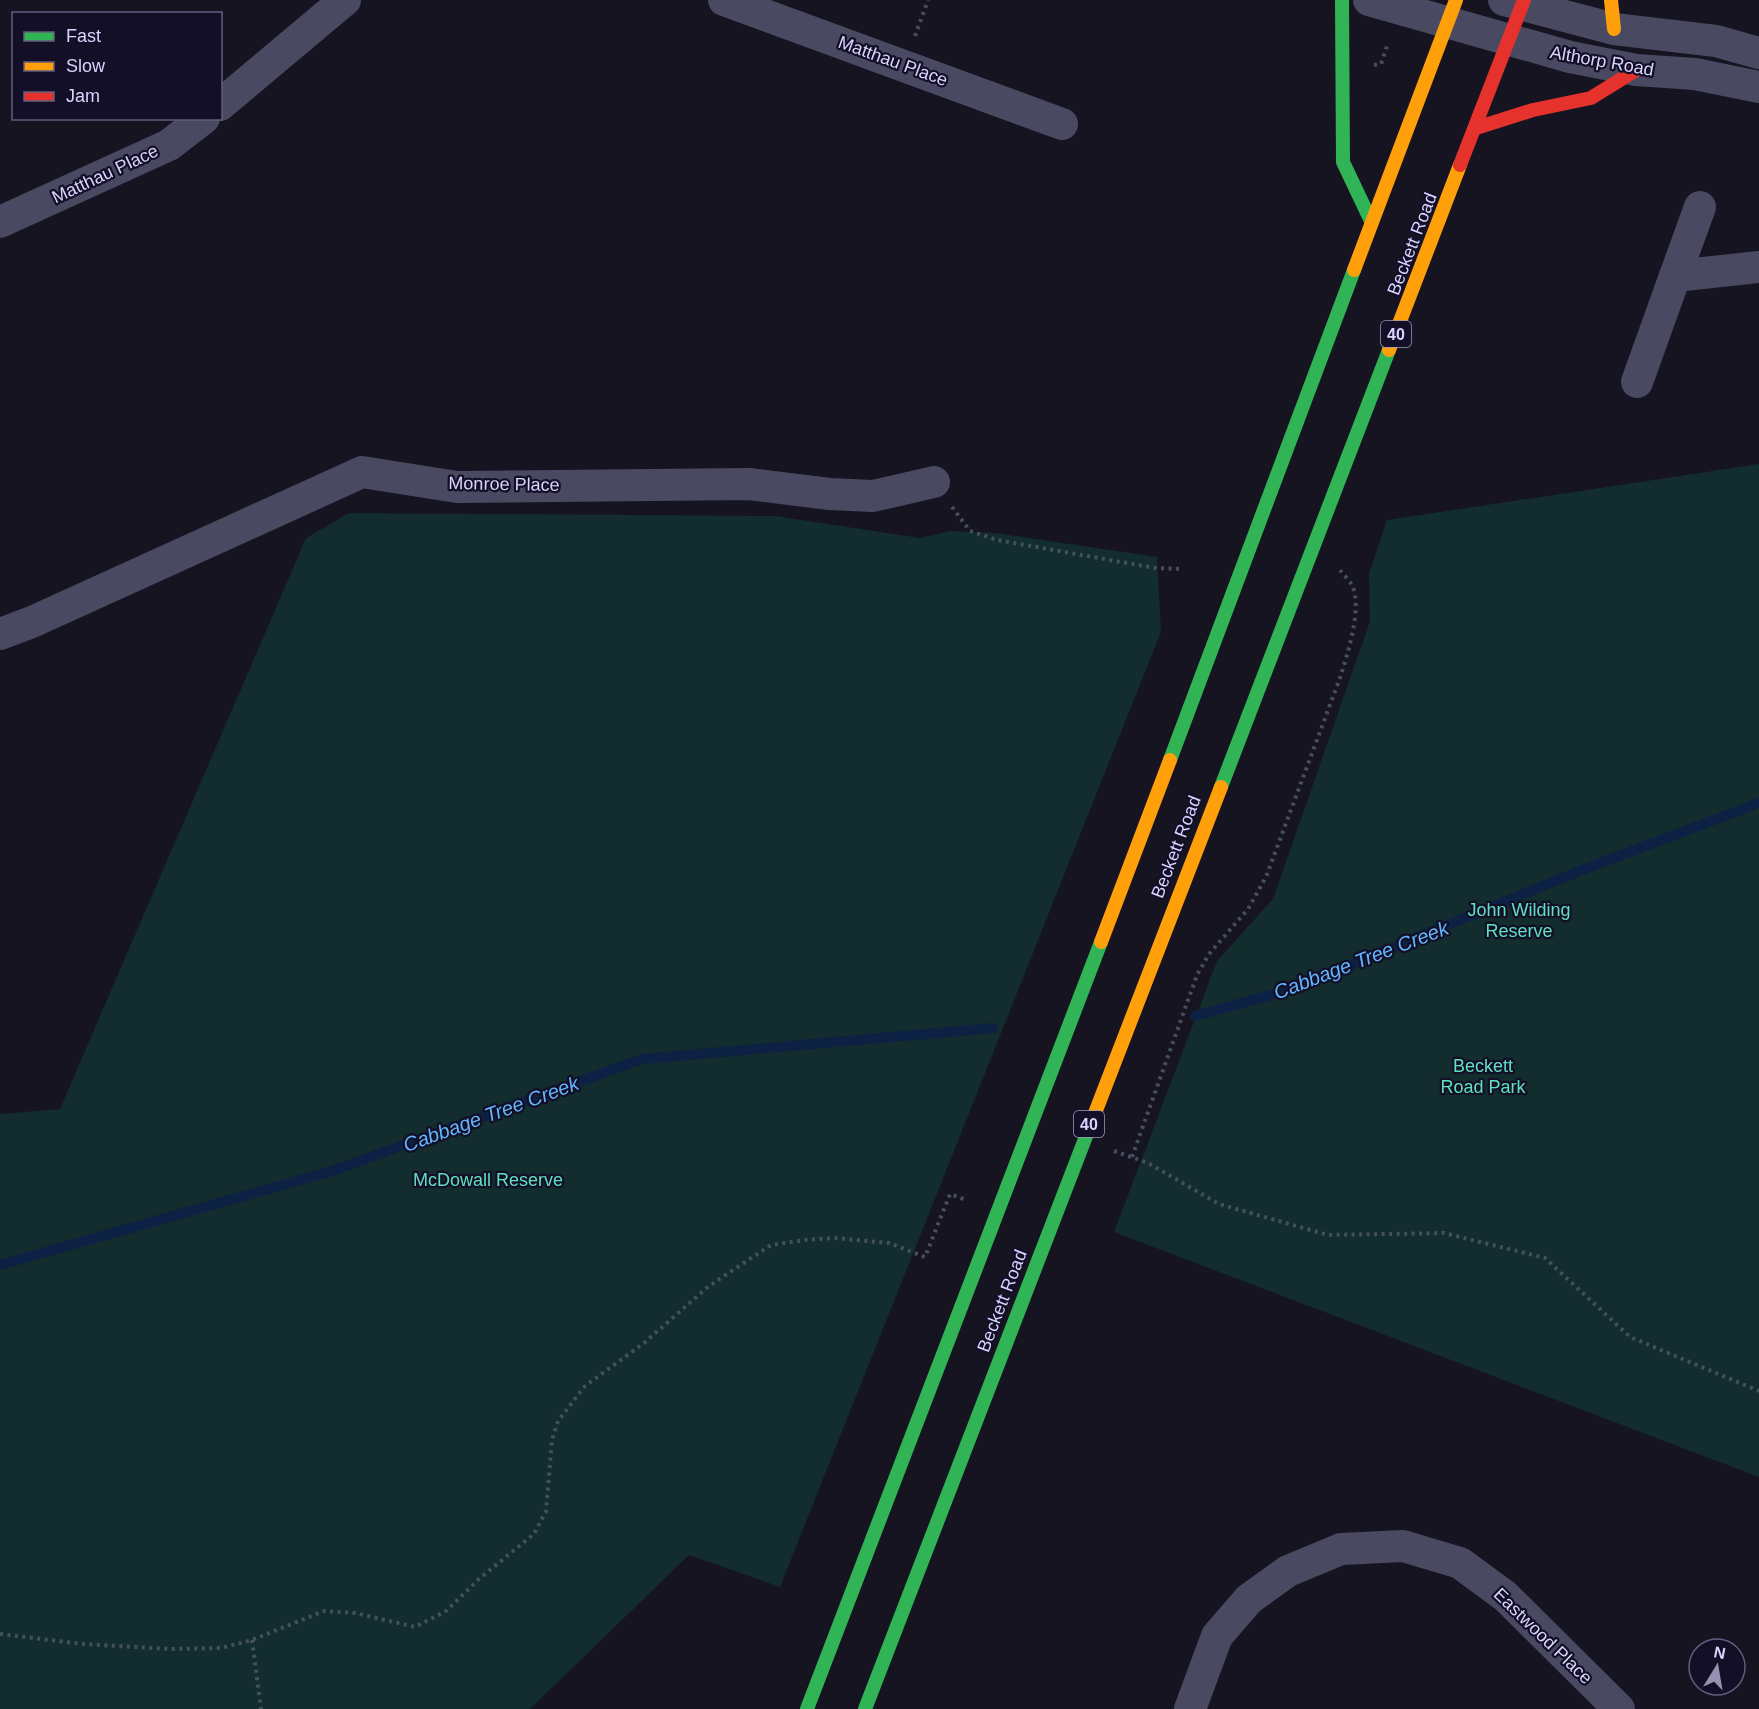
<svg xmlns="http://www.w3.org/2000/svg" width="1759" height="1709" font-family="Helvetica,sans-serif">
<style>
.green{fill:#132c2d}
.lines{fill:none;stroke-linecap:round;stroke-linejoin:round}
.stream{stroke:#0d2144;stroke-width:10}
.path{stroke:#44505f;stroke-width:4;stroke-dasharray:3 4.5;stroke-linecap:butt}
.street{stroke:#4a4962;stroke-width:32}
.fast{stroke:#30b455;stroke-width:14}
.slow{stroke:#ff9f0a;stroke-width:14}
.jam{stroke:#e5322d;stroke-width:14}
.labels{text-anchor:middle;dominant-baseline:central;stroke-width:4.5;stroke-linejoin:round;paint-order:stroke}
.shield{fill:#130f26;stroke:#9e99be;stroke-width:1.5}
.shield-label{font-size:16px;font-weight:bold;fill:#d9d4ff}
.street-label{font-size:18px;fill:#d9d4ff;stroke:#130f26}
.park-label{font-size:18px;fill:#5fe0c0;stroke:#130f26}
.water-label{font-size:20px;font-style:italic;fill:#62b6ff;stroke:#130f26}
</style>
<rect width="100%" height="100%" fill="#161421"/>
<g class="green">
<path d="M1759,464V1477L1114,1232L1217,961L1273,899L1370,621L1369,574L1387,520Z"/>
<path d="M349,513L775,516L920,538L950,531L995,533L1157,557L1161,632L780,1587L689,1555L530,1709H0V1114L60,1109L306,538Z"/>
</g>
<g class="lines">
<g class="stream">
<path d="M1195,1016L1289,990L1577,872L1759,803"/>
<path d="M0,1265L332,1171L642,1059L993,1028"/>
</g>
<g class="path">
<path d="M915,36L928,0"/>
<path d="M1374,65L1381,64L1388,43"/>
<path d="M952,507L970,531L997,540L1155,568L1183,569"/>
<path d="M1114,1151L1148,1163L1219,1204L1328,1235L1444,1233L1545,1258L1630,1337L1759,1391"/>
<path d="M1132,1157L1197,975L1209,954L1248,909L1266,877L1340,678C1347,655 1363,608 1352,585C1349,580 1343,574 1340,570"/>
<path d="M0,1634L83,1644L170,1649L221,1648L252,1640L324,1611L355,1613L415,1627L446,1611L479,1579L534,1534L546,1511L552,1440L558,1421L585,1386L644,1343L709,1286L771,1245L805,1240L834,1238L889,1243L925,1257L950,1194L966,1200"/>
<path d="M252,1640L261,1709"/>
</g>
<g class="street">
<path d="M724,0L1062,124"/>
<path d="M1369,0L1570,57L1636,70L1695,74L1759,87"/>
<path d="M1504,0L1614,29L1716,41L1759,53"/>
<path d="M220,105L345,0"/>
<path d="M0,222L169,145L204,118"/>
<path d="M1675,276L1700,207"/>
<path d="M1637,382L1675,276L1759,267"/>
<path d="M0,634L32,622L362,472L457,487L749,484L830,494L873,496L934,482"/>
<path d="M1190,1709L1217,1636L1249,1599L1288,1571L1341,1549L1403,1546L1460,1563L1505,1596L1619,1709"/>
</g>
<g class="fast">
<path d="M1342,0L1343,162L1371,221"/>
<path d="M1170,760L1354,270"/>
<path d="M1221,787L1389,350"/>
<path d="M807,1709L1101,942"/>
<path d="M865,1709L1090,1126"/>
</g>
<g class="slow">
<path d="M1611,0L1614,29"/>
<path d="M1354,270L1456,0"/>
<path d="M1389,350L1460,165"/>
<path d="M1101,942L1170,760"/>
<path d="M1090,1126L1221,787"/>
</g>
<g class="jam">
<path d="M1476,128L1533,110L1591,98L1636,70"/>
<path d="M1460,165L1524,0"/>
</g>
</g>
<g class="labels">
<g class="shield">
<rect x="1381" y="321" width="30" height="26" rx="4.5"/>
<rect x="1074" y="1111" width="30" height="26" rx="4.5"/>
</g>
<g class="shield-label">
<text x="1396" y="334">40</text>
<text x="1089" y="1124">40</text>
</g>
<g class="street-label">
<text transform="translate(893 61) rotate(20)">Matthau Place</text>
<text transform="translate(1602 61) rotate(10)">Althorp Road</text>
<text transform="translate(105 174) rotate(-25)">Matthau Place</text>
<text transform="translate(1412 244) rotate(-69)">Beckett Road</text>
<text transform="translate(504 484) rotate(1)">Monroe Place</text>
<text transform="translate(1176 847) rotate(-69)">Beckett Road</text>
<text transform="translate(1002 1301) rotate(-69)">Beckett Road</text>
<text transform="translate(1543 1636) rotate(44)">Eastwood Place</text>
</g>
<g class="park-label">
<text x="1519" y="910">John Wilding<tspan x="1519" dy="21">Reserve</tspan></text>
<text x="1483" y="1066">Beckett<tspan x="1483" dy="21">Road Park</tspan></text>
<text x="488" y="1180">McDowall Reserve</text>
</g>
<g class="water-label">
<text transform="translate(1361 960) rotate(-21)">Cabbage Tree Creek</text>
<text transform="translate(491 1114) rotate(-20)">Cabbage Tree Creek</text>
</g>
</g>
<rect x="12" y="12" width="210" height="108" fill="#130f26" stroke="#625e7d" stroke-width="1.5"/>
<rect x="24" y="32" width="30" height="9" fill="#30b455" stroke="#625e7d" stroke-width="1.5"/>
<text x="66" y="42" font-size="18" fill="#d9d4ff">Fast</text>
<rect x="24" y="62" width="30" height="9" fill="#ff9f0a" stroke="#625e7d" stroke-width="1.5"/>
<text x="66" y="72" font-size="18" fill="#d9d4ff">Slow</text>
<rect x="24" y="92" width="30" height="9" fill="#e5322d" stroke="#625e7d" stroke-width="1.5"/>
<text x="66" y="102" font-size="18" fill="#d9d4ff">Jam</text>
<g transform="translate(1717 1667) rotate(11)"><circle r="28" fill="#130f26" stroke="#625e7d" stroke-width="1.5"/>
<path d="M0-4.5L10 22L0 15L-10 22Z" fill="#9591b1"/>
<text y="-9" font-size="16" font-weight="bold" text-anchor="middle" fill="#d9d4ff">N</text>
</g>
</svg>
